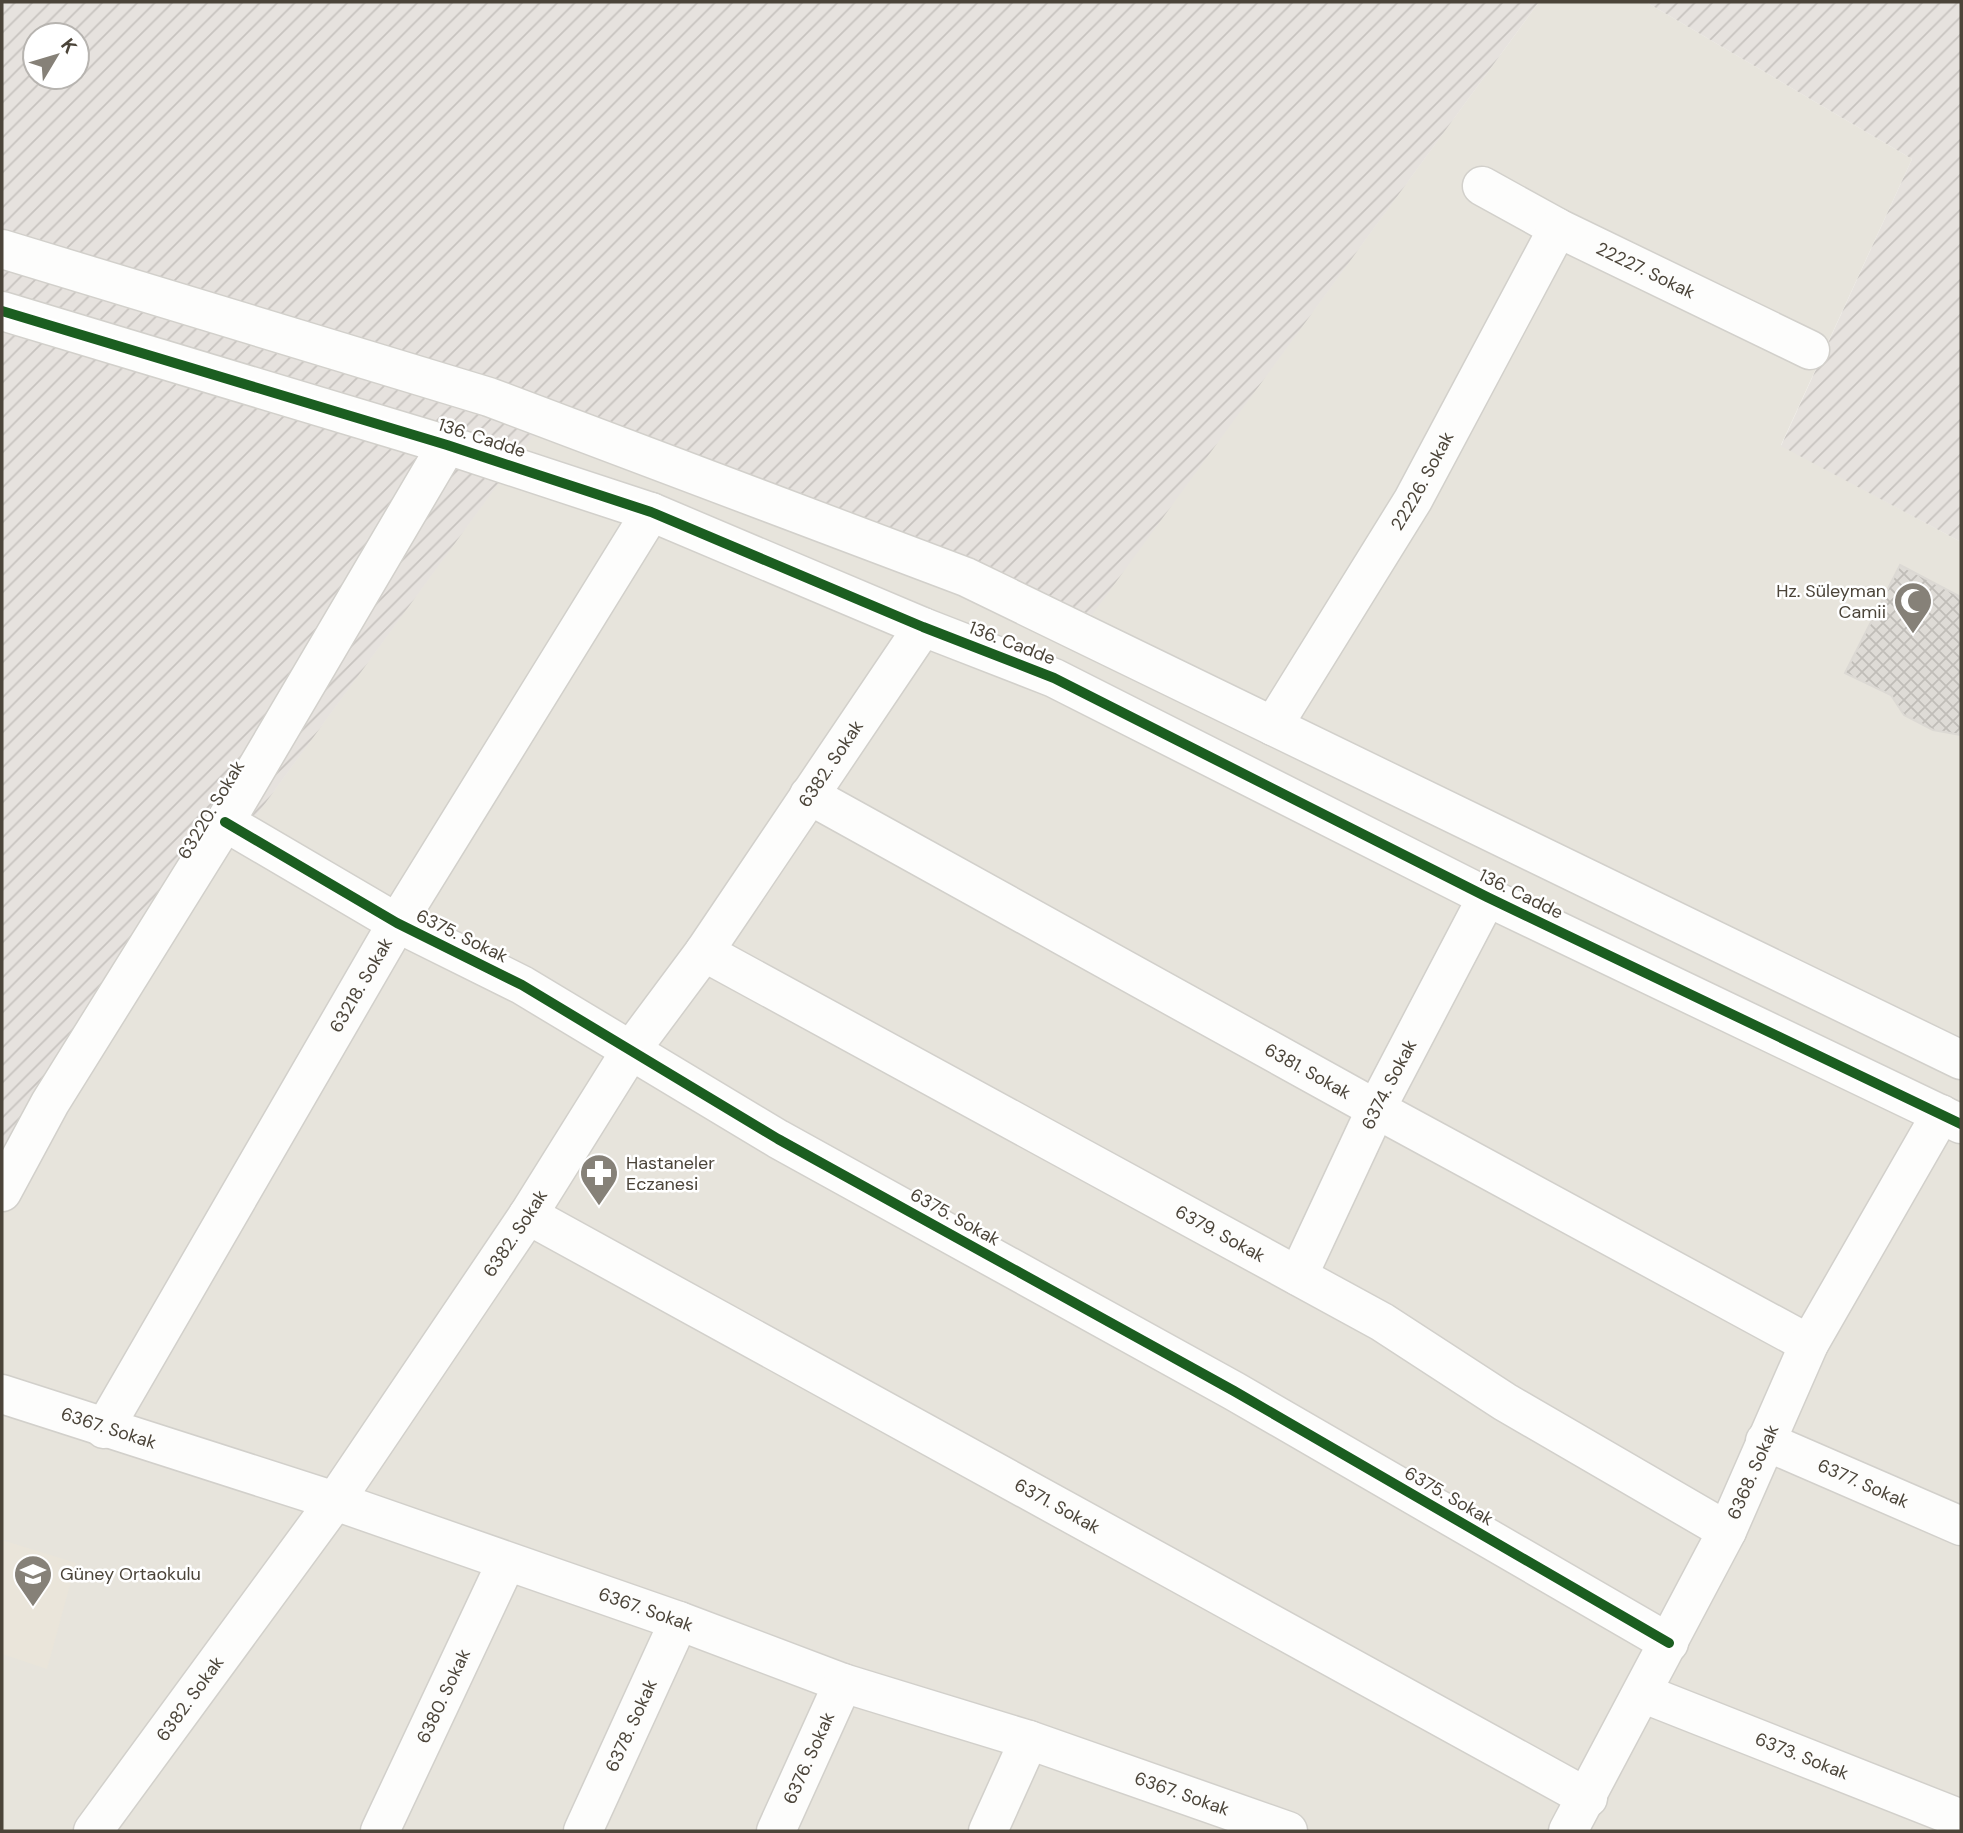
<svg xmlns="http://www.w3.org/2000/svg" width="1963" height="1833" font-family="'DM Sans',sans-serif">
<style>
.residential{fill:#e7e4dc}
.industrial{fill:url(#industrial-furrows);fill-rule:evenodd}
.education{fill:#eae5da}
.building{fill:url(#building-cross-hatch);stroke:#dcd9d4;stroke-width:2}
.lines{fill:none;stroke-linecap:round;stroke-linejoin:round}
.minor-casing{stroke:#d2d0cb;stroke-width:41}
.minor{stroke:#fdfdfc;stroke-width:38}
.cycleway-casing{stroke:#fff;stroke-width:15}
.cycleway{stroke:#1b5e20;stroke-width:10}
.labels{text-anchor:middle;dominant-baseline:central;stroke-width:5;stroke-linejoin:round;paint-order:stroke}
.street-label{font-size:18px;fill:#4b4439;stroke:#fff}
.poi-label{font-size:18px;fill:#4b4439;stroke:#fff;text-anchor:start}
</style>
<defs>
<pattern id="industrial-furrows" width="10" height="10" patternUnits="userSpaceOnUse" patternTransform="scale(1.75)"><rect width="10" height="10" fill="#e6e2de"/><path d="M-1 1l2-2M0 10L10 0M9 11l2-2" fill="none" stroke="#c7c3bf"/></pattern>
<pattern id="building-cross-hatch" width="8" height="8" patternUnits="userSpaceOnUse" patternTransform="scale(1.75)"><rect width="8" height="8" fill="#dedbd6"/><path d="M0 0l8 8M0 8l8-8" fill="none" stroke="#c0bdb8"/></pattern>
</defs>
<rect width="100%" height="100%" fill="#f4f2ee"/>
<path class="residential" d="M1539,2H1646L1912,159L1781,445L1961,542V1831H2V1164L534,434L1091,615Z"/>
<g class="industrial">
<path d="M2,2H1539L1092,615L534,435L2,1164ZM35,35H77V77H35Z"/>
<path d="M1646,2H1961V542L1781,446L1912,159Z"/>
</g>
<path class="education" d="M2,1540L76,1563L47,1669L2,1654Z"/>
<path class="building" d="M1900,565L1961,597V735L1933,730L1904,715L1891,695L1845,673Z"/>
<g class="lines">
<defs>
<g id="minor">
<path id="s1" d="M1482,186L1558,228L1810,350"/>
<path d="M2,249L489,397L966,577L1961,1060"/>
<path d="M2,311L447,445L651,512L923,627L1054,678L1487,897L1961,1124"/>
<path id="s2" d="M1273,726L1413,500L1558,228"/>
<path id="s3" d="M809,795L1376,1109L1809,1344"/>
<path d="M225,822L397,923L522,985L778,1139L1234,1391L1669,1643"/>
<path id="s4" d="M704,952L1382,1322L1505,1402L1727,1531"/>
<path d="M2,1192L50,1103L225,822L447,445"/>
<path id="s5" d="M528,1215L1588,1798"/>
<path id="s6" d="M1298,1276L1376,1109L1487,897"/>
<path id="s7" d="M2,1394L335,1501L679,1621L843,1683L1029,1740L1288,1831"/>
<path id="s8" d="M104,1429L397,923L651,512"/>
<path id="s9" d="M1765,1441L1961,1526"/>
<path id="s10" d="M1642,1693L1961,1819"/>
<path id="s11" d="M93,1831L335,1501L528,1215L631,1050L704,952L923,627"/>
<path id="s12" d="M380,1831L506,1563"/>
<path id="s13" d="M583,1831L679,1621"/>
<path id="s14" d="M776,1831L843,1683"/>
<path d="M988,1831L1029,1740"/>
<path id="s15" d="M1568,1831L1727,1531L1809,1344L1941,1114"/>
</g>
</defs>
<use href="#minor" class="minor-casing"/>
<use href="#minor" class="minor"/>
<defs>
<g id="cycleway">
<path d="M2,311L447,445L651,512L923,627L1054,678L1487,897L1961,1124"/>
<path d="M225,822L397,923L522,985L778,1139L1234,1391L1669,1643"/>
</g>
</defs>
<use href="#cycleway" class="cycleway-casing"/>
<use href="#cycleway" class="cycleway"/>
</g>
<defs>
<symbol id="mosque-pin" viewBox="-11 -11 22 30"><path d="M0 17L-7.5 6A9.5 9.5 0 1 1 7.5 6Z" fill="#868178" stroke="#fff"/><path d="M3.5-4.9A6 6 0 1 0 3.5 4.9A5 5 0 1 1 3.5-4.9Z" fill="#fff"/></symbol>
<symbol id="pharmacy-pin" viewBox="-11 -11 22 30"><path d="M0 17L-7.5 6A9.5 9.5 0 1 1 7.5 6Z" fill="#868178" stroke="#fff"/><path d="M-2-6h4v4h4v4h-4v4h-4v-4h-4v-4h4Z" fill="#fff"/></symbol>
<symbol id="school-pin" viewBox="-11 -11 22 30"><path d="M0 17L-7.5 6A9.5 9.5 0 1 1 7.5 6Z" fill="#868178" stroke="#fff"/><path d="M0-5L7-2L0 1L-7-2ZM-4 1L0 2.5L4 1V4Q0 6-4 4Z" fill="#fff"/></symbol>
</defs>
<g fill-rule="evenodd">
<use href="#mosque-pin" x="1891" y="579" width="44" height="60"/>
<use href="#pharmacy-pin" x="577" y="1151" width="44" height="60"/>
<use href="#school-pin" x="11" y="1552" width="44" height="60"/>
</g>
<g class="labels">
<g class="street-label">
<text stroke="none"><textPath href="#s1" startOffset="184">22227. Sokak</textPath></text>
<text transform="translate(482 438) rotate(18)">136. Cadde</text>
<text stroke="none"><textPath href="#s2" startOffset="287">22226. Sokak</textPath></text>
<text transform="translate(1012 643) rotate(21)">136. Cadde</text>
<text stroke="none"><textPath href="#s11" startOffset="1298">6382. Sokak</textPath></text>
<text transform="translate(211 810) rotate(-59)">63220. Sokak</text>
<text transform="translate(1521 894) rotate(26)">136. Cadde</text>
<text transform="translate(462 936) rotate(26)">6375. Sokak</text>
<text stroke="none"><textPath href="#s8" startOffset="513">63218. Sokak</textPath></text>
<text stroke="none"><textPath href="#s3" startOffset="570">6381. Sokak</textPath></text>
<text stroke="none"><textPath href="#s6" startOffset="212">6374. Sokak</textPath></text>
<text transform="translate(955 1217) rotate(29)">6375. Sokak</text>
<text stroke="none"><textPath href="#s11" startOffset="732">6382. Sokak</textPath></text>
<text stroke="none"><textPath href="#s4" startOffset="588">6379. Sokak</textPath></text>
<text stroke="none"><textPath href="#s7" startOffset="112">6367. Sokak</textPath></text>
<text stroke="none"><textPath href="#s15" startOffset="404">6368. Sokak</textPath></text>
<text stroke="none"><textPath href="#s9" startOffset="107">6377. Sokak</textPath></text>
<text transform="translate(1449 1496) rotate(30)">6375. Sokak</text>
<text stroke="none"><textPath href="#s5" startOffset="604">6371. Sokak</textPath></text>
<text stroke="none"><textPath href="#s7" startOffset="679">6367. Sokak</textPath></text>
<text stroke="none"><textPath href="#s12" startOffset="149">6380. Sokak</textPath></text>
<text stroke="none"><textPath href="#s11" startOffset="164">6382. Sokak</textPath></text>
<text stroke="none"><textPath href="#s13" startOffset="116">6378. Sokak</textPath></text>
<text stroke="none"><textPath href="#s10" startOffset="172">6373. Sokak</textPath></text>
<text stroke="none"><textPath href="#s14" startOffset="80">6376. Sokak</textPath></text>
<text stroke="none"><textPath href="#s7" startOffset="1246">6367. Sokak</textPath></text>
</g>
<g class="poi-label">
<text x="1886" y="591" text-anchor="end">Hz. Süleyman<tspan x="1886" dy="21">Camii</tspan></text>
<text x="626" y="1163">Hastaneler<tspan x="626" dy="21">Eczanesi</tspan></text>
<text x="60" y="1574">Güney Ortaokulu</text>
</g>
</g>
<rect width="1963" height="1833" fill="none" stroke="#4b4439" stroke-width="7"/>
<g transform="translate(56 56) rotate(52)"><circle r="33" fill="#ffffff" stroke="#b7b4b0" stroke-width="2"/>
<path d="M0-5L12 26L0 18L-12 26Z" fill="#868178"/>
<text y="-10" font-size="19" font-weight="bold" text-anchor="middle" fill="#4b4439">K</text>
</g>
</svg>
